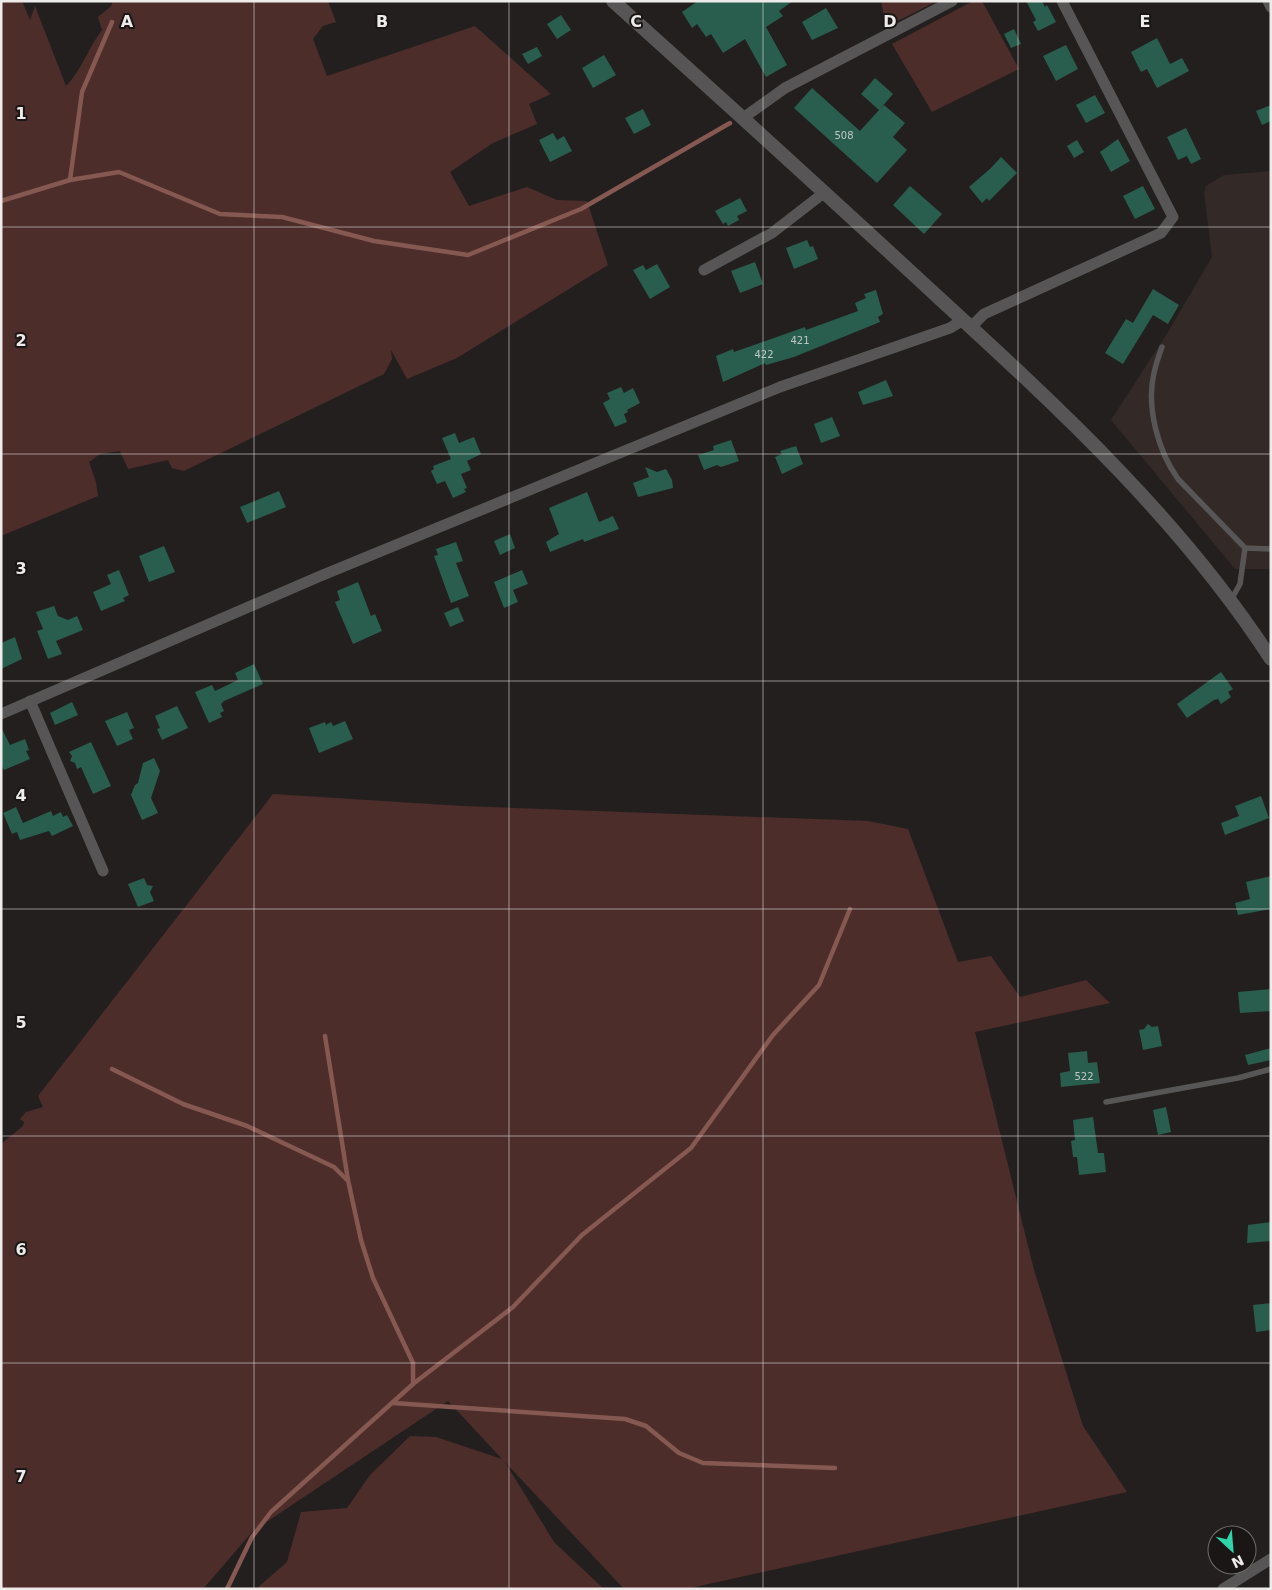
<svg xmlns="http://www.w3.org/2000/svg" width="1272" height="1590" font-family="'DejaVu Sans',sans-serif">
<style>
.built{fill:#332927}
.green{fill:#4c2d2a}
.lines{fill:none;stroke-linecap:round;stroke-linejoin:round}
.stream{stroke:#865852;stroke-width:4.5}
.building{fill:#295d4d}
.service{stroke:#575555;stroke-width:5.5}
.minor{stroke:#575555;stroke-width:11}
.tertiary{stroke:#575555;stroke-width:14}
.grid{fill:none;stroke:#eeebeb;stroke-width:1;stroke-opacity:0.55}
.labels{text-anchor:middle;dominant-baseline:central;stroke-width:4;stroke-linejoin:round;paint-order:stroke}
.number-label{font-size:10px;fill:#bdc8c4}
.grid-label{font-size:16px;text-anchor:middle;font-weight:bold;fill:#eeebeb;stroke:#1a1616;stroke-width:4;stroke-linejoin:round;paint-order:stroke}
</style>
<rect width="100%" height="100%" fill="#231f1f"/>
<path class="built" d="M1271,171V569H1235L1111,420L1168,332L1212,257L1204,192L1206,186L1224,175Z"/>
<g class="green">
<path d="M1,1H22L30,20L35,6L66,86C82,70 88,48 102,30L98,17L111,6L113,1H328L336,22L323,26L313,39L327,76L475,26L551,94L529,104L537,124L493,143L450,172L469,206L527,187L557,200L587,201L608,265L457,358L407,379L391,350L392,359L384,374L184,471L172,468L168,460L128,469L120,451L100,454L89,462L96,482L98,496L1,536Z"/>
<path d="M881,1H937L886,27Z"/>
<path d="M973,1H982L1019,69L932,112L892,44Z"/>
<path d="M273,794L462,806L868,821L908,829L958,962L991,956L1020,997L1086,980L1110,1003L975,1032L1034,1270L1083,1426L1127,1492L686,1589H624L505,1462L554,1542L604,1589H256L287,1562L301,1512L347,1508L370,1475L410,1436L436,1437L502,1459L448,1401L253,1531L203,1589H1V1144L23,1126L24,1122L20,1119L26,1112L43,1107L38,1096Z"/>
</g>
<g class="lines">
<g class="stream">
<path d="M70,180L119,172L220,214L282,217L374,241L468,255L581,209L730,123"/>
<path d="M1,201L70,180L82,92L112,22"/>
<path d="M325,1036L348,1180L361,1240L373,1278L413,1363V1384"/>
<path d="M112,1069L183,1104L247,1126L334,1167L347,1180"/>
<path d="M393,1403L625,1419L646,1426L679,1453L703,1463L835,1468"/>
<path d="M227,1589L252,1537L271,1512L413,1384L513,1307L582,1235L691,1148L773,1035L819,985L850,909"/>
</g>
</g>
<g class="building">
<path d="M698,1H793L779,11L783,16L766,27L787,65L766,77L745,39L723,53L711,34L706,37L697,24L692,28L682,12Z"/>
<path d="M1026,1H1042L1045,7L1047,5L1056,22L1038,31L1033,22L1036,20Z"/>
<path d="M826,8L838,28L812,40L802,22Z"/>
<path d="M561,15L571,30L557,39L547,24Z"/>
<path d="M1014,29L1021,44L1011,48L1004,34Z"/>
<path d="M1157,38L1170,64L1182,58L1189,71L1157,88L1147,69L1141,72L1131,52Z"/>
<path d="M1066,45L1078,69L1056,81L1043,56Z"/>
<path d="M537,47L542,56L528,64L522,54Z"/>
<path d="M604,55L616,75L593,88L582,68Z"/>
<path d="M875,78L893,94L880,109L884,105L905,123L893,137L907,150L877,183L794,108L812,88L860,131L879,110L861,94Z"/>
<path d="M1095,95L1105,113L1086,123L1076,105Z"/>
<path d="M1271,105V121L1262,125L1256,111Z"/>
<path d="M643,109L651,125L634,134L625,118Z"/>
<path d="M1186,128L1201,159L1191,164L1187,156L1178,160L1167,137Z"/>
<path d="M553,133L557,140L564,136L572,151L550,162L539,140Z"/>
<path d="M1118,139L1130,161L1111,172L1100,152Z"/>
<path d="M1077,140L1084,152L1074,158L1067,146Z"/>
<path d="M1001,157L1017,173L989,201L987,198L982,203L969,187L991,168Z"/>
<path d="M910,186L942,214L924,234L893,205Z"/>
<path d="M1143,186L1155,209L1135,219L1123,196Z"/>
<path d="M740,198L747,211L737,216L739,220L728,226L726,222L723,224L715,211Z"/>
<path d="M807,240L810,247L813,246L818,259L794,269L786,248Z"/>
<path d="M755,262L763,284L740,293L731,271Z"/>
<path d="M657,264L670,287L650,299L633,270L643,265L646,270Z"/>
<path d="M1153,289L1179,305L1168,324L1153,315L1123,364L1105,353L1126,319L1133,323Z"/>
<path d="M876,290L883,314L878,317L880,322L794,357L766,365L765,363L723,382L716,356L733,349L734,352L805,327L806,330L858,311L855,303L866,298L864,294Z"/>
<path d="M886,380L893,396L863,405L858,392Z"/>
<path d="M621,387L624,393L633,388L640,403L627,410L628,412L624,414L627,422L615,427L603,403L610,399L607,393Z"/>
<path d="M832,417L840,436L821,443L814,424Z"/>
<path d="M455,433L459,443L474,437L481,454L467,461L471,470L461,474L467,488L464,489L466,492L453,498L445,481L437,484L431,471L434,469L433,466L451,459L442,438Z"/>
<path d="M731,440L739,461L721,467L717,465L704,470L698,455L714,450L713,446Z"/>
<path d="M796,446L803,464L782,474L775,457L782,454L780,451Z"/>
<path d="M645,467L657,472L666,469L672,480L673,488L638,497L633,483L649,477Z"/>
<path d="M279,491L286,507L247,523L240,507Z"/>
<path d="M587,492L599,522L613,516L619,529L584,542L583,539L550,552L546,542L559,534L549,508Z"/>
<path d="M510,534L515,548L500,555L494,541Z"/>
<path d="M456,542L463,561L456,563L469,596L451,603L434,556L438,555L436,549Z"/>
<path d="M164,546L175,572L149,582L139,556Z"/>
<path d="M119,570L129,595L123,598L125,601L101,611L93,592L111,584L107,575Z"/>
<path d="M522,570L528,584L513,590L518,602L504,608L494,582Z"/>
<path d="M358,582L371,616L375,614L382,631L353,644L335,602L340,600L337,591Z"/>
<path d="M54,606L58,616L68,620L77,616L83,630L56,641L62,654L48,659L37,631L43,629L36,612Z"/>
<path d="M458,607L464,621L450,627L444,613Z"/>
<path d="M15,637L22,659L1,669V643Z"/>
<path d="M254,664L263,684L224,701L221,704L224,711L220,713L222,717L209,723L195,692L212,685L215,691L238,680L235,673Z"/>
<path d="M1221,672L1233,689L1228,692L1231,697L1221,704L1218,699L1214,700L1187,718L1177,704Z"/>
<path d="M72,702L78,715L55,725L50,713Z"/>
<path d="M177,706L188,728L162,740L157,729L160,728L155,716Z"/>
<path d="M127,712L134,728L129,730L133,739L117,746L105,721Z"/>
<path d="M345,721L353,739L319,753L309,728L325,722L326,725L331,722L333,726Z"/>
<path d="M1,727L10,745L25,739L29,750L26,751L30,759L4,770L1,765Z"/>
<path d="M91,742L111,786L93,794L81,767L77,769L75,763L70,761L72,756L69,752Z"/>
<path d="M154,758L160,771L151,798L158,813L142,820L131,795L135,785L138,783L143,763Z"/>
<path d="M1261,796L1269,818L1225,835L1221,823L1239,816L1235,806Z"/>
<path d="M16,807L23,823L51,811L53,816L61,812L63,817L67,815L73,826L52,836L49,831L20,840L17,832L12,834L3,813Z"/>
<path d="M1271,876V909L1238,915L1235,903L1250,899L1246,882Z"/>
<path d="M144,878L147,885L153,886L150,892L154,901L138,907L128,884Z"/>
<path d="M1271,989V1011L1240,1013L1238,992Z"/>
<path d="M1148,1024L1152,1027L1158,1026L1162,1046L1143,1050L1139,1030L1144,1029Z"/>
<path d="M1271,1048V1060L1248,1065L1245,1055Z"/>
<path d="M1087,1051L1088,1063L1097,1062L1100,1083L1061,1087L1060,1073L1070,1071L1068,1053Z"/>
<path d="M1166,1107L1171,1132L1158,1135L1153,1110Z"/>
<path d="M1093,1117L1098,1153H1104L1106,1172L1079,1175L1077,1157H1073L1071,1141L1075,1140L1073,1120Z"/>
<path d="M1271,1222V1241L1247,1243L1248,1225Z"/>
<path d="M1271,1303V1330L1256,1332L1253,1305Z"/>
</g>
<g class="lines">
<g class="service">
<path d="M1162,347C1159,355 1156,364 1154,373C1146,407 1158,451 1178,479L1245,548L1271,549"/>
<path d="M1231,600L1240,584L1245,548"/>
<path d="M1106,1102L1238,1078L1271,1069"/>
</g>
<g class="minor">
<path d="M1268,1L1271,7"/>
<path d="M743,118L785,88L952,1"/>
<path d="M704,270L772,233L825,192"/>
<path d="M971,327L984,314L1161,233L1173,217L1062,1"/>
<path d="M30,701L103,871"/>
<path d="M1,714L318,577L780,387L950,328L963,320"/>
<path d="M1223,1589L1271,1559"/>
</g>
<path class="tertiary" d="M613,1C722,99 831,198 939,298C1060,409 1181,520 1271,659"/>
</g>
<path class="grid" d="M254,1V1589M509,1V1589M763,1V1589M1018,1V1589M1,227H1271M1,454H1271M1,681H1271M1,909H1271M1,1136H1271M1,1363H1271"/>
<g class="labels">
<g class="number-label">
<text x="844" y="135">508</text>
<text x="800" y="340">421</text>
<text x="764" y="354">422</text>
<text x="1084" y="1076">522</text>
</g>
</g>
<g class="grid-label">
<text x="127" y="27">A</text>
<text x="382" y="27">B</text>
<text x="636" y="27">C</text>
<text x="890" y="27">D</text>
<text x="1145" y="27">E</text>
<text x="21" y="119">1</text>
<text x="21" y="346">2</text>
<text x="21" y="574">3</text>
<text x="21" y="801">4</text>
<text x="21" y="1028">5</text>
<text x="21" y="1255">6</text>
<text x="21" y="1482">7</text>
</g>
<rect width="1272" height="1590" fill="none" stroke="#eeebeb" stroke-width="5"/>
<g transform="translate(1232 1550) rotate(154)"><circle r="24" fill="#1a1616" stroke="#6f6b6b"/>
<path d="M0-4L9 19L0 12L-9 19Z" fill="#2fd4aa"/>
<text y="-8" font-size="14" font-weight="bold" text-anchor="middle" fill="#eeebeb">N</text>
</g>
</svg>
